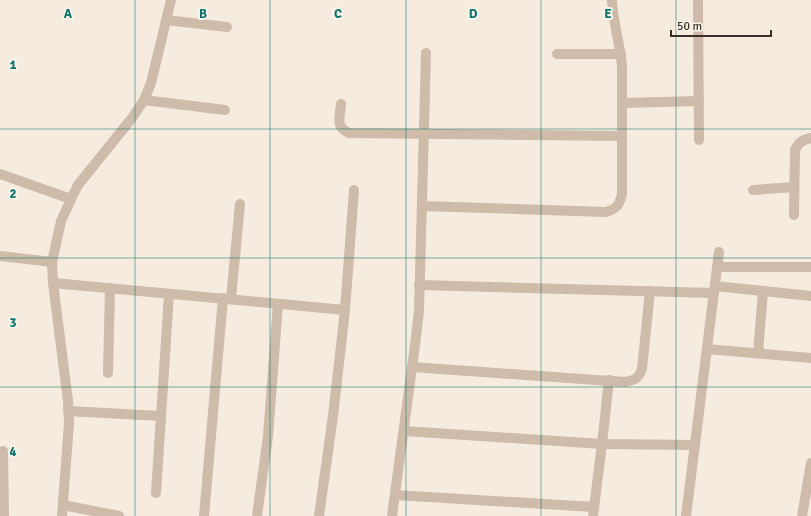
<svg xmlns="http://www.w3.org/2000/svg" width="811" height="516" font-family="Signika,sans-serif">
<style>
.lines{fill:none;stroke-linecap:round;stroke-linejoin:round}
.street{stroke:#cebba9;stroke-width:10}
.grid{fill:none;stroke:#0f766e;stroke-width:1;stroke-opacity:0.55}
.grid-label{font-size:13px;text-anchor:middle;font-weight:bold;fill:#0f766e;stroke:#fbf5ec;stroke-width:4;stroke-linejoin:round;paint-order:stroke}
</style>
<rect width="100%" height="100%" fill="#f5ebde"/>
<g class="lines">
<g class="street">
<path d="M698,0L699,140"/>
<path d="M166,20L227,27"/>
<path d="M557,54H621"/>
<path d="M144,100L225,110"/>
<path d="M622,103L699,101"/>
<path d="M341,104C340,117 335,127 349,133L622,136"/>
<path d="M0,174L71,199"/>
<path d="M753,190L794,187"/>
<path d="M422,206L606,212C618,208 619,205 622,194V66C620,44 613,22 612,0"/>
<path d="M794,215L795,150C799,142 802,140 811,138"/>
<path d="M0,256L52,262"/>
<path d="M717,267H811"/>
<path d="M53,283L345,310"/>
<path d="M419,285L714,293"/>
<path d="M715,286L811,296"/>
<path d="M231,299L240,204"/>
<path d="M707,349L811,358"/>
<path d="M758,353L763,291"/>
<path d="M412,367L625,382C635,380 638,379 642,369L650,291"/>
<path d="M108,373L110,288"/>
<path d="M68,411L161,416"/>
<path d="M404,431L602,444L695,445"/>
<path d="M3,451L4,516"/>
<path d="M156,493L169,294"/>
<path d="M395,495L594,507"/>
<path d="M63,505L119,516"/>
<path d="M62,516L69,423L68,401L53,283L52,262L61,221L71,199L78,185L132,118L144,100L151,83L171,0"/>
<path d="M204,516L223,298"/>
<path d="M257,516L268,436L278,304"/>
<path d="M319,516L333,416L345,310L354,190"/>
<path d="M392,516L415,345L419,311L426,53"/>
<path d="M593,516L602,444L609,380"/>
<path d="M686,516L719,252"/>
<path d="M802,516L811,463"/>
</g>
</g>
<path class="grid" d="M135,0V516M270,0V516M406,0V516M541,0V516M676,0V516M0,129H811M0,258H811M0,387H811"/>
<g class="grid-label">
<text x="68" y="18">A</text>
<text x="203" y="18">B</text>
<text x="338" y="18">C</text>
<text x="473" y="18">D</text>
<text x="608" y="18">E</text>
<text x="13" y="69">1</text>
<text x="13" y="198">2</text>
<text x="13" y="327">3</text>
<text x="13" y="456">4</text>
</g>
<path d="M671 30v6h100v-6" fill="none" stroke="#3b2f29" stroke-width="2"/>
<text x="677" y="30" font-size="12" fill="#3b2f29" stroke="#fbf5ec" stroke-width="3" paint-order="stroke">50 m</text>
</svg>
